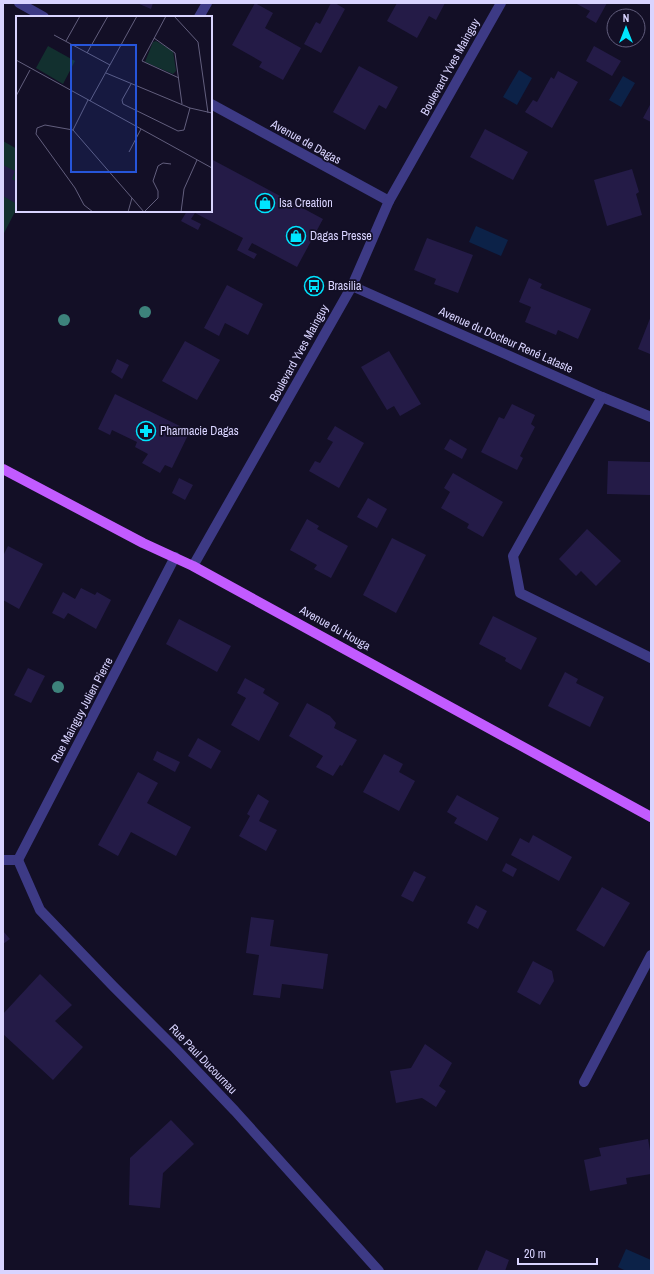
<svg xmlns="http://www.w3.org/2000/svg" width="654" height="1274" font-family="'Archivo Narrow',sans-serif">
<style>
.green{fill:#12302f}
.water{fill:#0c2248}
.building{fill:#241b47}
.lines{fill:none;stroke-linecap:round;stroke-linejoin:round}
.minor{stroke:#3d3a85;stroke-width:10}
.major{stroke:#c25bff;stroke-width:10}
.tree{fill:#3d827b}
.labels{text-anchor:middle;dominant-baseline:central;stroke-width:3.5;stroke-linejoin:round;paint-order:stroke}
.street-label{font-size:12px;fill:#d9d4ff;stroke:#130f26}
.poi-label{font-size:12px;fill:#d9d4ff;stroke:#130f26;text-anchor:start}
.inset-road{fill:none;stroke:#625e7d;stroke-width:1}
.view{fill:#2655da;fill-opacity:0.15;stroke:#2655da;stroke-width:2}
.inset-edge{fill:none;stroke:#d9d4ff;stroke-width:2}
</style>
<rect width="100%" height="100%" fill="#130f26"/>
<path class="green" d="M3,141L17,149V208L3,235Z"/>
<g class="water">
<path d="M519,70L532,78L517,105L503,97Z"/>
<path d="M623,76L635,83L621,107L609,100Z"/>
<path d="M476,226L508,240L501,256L469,242Z"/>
<path d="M626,1249L651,1260V1271H626L618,1267Z"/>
</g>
<g class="building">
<path d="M137,3H153L151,9Z"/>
<path d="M255,3L273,13L265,28L301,48L283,80L259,67L262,62L232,45Z"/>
<path d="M331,3H335L345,9L321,53L304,44L316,22L320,24Z"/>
<path d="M397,3H445L436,20L429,16L417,38L387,21Z"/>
<path d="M575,3H607L596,23L586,17L590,11Z"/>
<path d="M594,46L621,61L612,76L586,61Z"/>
<path d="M359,66L398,87L386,109L379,105L365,130L333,112Z"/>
<path d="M558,71L578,82L552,128L525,112L533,100L537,102L551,77L554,79Z"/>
<path d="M651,103V122L643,118Z"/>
<path d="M485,129L528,152L513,180L470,157Z"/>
<path d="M211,159L323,219L297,267L252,243L248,250L257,254L254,259L237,250L243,238L195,213L191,219L201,224L198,230L181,221L187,211H211Z"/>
<path d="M3,165L15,171L12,179L17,182V204L3,196Z"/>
<path d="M632,169L639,192L636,194L642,215L607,226L594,180Z"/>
<path d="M427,238L473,255L458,293L434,284L436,279L414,270Z"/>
<path d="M529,278L542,284L540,288L591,309L578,339L558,330L556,335L525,322L531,307L519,302Z"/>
<path d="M227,285L263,304L248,335L225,323L219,336L204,328Z"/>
<path d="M651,316V351L650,354L638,349Z"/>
<path d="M185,341L220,360L197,400L162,381Z"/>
<path d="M389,351L421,404L400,416L394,406L387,410L361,367Z"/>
<path d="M117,359L129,365L122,379L111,372Z"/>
<path d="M115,394L190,431L172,468L165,465L160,473L142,463L148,454L135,447L137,442L112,430L110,435L98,429Z"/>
<path d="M512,404L535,415L531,424L535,427L520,456L523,458L517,470L481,452L499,417L504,419Z"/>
<path d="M335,426L364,443L339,488L309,471L315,461L320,463L333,442L327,439Z"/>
<path d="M450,439L467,449L462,459L444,449Z"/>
<path d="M608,461L651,462V495L607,494Z"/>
<path d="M453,473L503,502L483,537L467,528L469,524L441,508L450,492L444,488Z"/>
<path d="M179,478L193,485L185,500L172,493Z"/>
<path d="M368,498L387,509L377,528L357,517Z"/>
<path d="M307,519L319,526L317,529L348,546L331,578L314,569L317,565L290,550Z"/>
<path d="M587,529L621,561L596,586L581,571L576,576L559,559Z"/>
<path d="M392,538L426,555L396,613L363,595Z"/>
<path d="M8,546L43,564L19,609L3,600V556Z"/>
<path d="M81,588L95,595L97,592L111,600L96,629L68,613L64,619L52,613L63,592L75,599Z"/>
<path d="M493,616L537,638L521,670L505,661L506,658L479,644Z"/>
<path d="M179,619L231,646L217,672L166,644Z"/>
<path d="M28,668L45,676L31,703L14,695Z"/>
<path d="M565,672L578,679L576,683L604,697L590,727L548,706Z"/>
<path d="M245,678L265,689L263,693L279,703L259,741L231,725L246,698L237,693Z"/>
<path d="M307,703L330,716L336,723L334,728L357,740L342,766L340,765L333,776L316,767L323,756L289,736Z"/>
<path d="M198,738L221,751L211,769L188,756Z"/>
<path d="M157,751L180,762L175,772L153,760Z"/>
<path d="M384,754L403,764L399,772L415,781L399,811L363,792Z"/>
<path d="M138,772L158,783L147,803L191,827L176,856L131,832L118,856L98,845Z"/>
<path d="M258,794L269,801L259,821L277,830L266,851L239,836L250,816L247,814Z"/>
<path d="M457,795L499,818L487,841L454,823L457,818L447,812Z"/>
<path d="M533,835L572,857L559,881L511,855L520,838L529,843Z"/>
<path d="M506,863L517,869L513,877L502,871Z"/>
<path d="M414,871L426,877L413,902L401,896Z"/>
<path d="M602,887L630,903L604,947L576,930Z"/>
<path d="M476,905L487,911L478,929L467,923Z"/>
<path d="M251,917L274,920L270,946L328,954L323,989L282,984L280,998L253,995L259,955L246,953Z"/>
<path d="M3,931L10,939L3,944Z"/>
<path d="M533,961L552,971L554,981L540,1005L517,992Z"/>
<path d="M40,974L72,1005L55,1021L83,1047L53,1080L3,1034V1014Z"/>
<path d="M425,1044L452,1063L439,1086L446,1091L436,1107L422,1098L396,1103L390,1071L411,1068Z"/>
<path d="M171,1120L194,1144L163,1173L160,1208L129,1205L130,1158Z"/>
<path d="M648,1139L651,1156V1174L626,1178L627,1184L590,1191L584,1160L601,1156L599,1148Z"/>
<path d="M486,1250L509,1260L505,1271H477Z"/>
</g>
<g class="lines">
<g class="minor">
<path d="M19,3L44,17"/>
<path d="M199,17L207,3"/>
<path d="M211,104L389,201"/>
<path d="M352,286L602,397L651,417"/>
<path d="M602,397L513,556L520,593L651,658"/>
<path d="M193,566L352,286L389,201L501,3"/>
<path d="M3,860H18L175,557"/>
<path d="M18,860L40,910L113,986L175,1048L235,1111L379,1271"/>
<path d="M584,1082L651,955"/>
</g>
<path class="major" d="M3,469L143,543L193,566L651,817"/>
</g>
<g class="tree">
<circle cx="145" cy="312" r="6"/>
<circle cx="64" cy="320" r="6"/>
<circle cx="58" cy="687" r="6"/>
</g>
<defs>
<symbol id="shop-ring" viewBox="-11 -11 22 22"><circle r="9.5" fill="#130f26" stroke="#00e5ff" stroke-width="1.5"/><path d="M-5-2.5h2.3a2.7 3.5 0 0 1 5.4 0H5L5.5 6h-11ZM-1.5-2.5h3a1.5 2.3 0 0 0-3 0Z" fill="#00e5ff"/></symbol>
<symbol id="bus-ring" viewBox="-11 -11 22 22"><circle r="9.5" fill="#130f26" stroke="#00e5ff" stroke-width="1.5"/><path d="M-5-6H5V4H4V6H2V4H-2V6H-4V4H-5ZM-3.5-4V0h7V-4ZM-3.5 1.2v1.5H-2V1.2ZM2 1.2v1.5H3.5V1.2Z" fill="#00e5ff"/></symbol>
<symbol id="pharmacy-ring" viewBox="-11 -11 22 22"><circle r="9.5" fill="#130f26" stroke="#00e5ff" stroke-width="1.5"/><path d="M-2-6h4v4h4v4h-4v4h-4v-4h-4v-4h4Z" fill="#00e5ff"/></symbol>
</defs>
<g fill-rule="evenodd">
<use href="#shop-ring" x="254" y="192" width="22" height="22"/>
<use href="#shop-ring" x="285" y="225" width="22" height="22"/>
<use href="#bus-ring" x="303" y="275" width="22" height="22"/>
<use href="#pharmacy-ring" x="135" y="420" width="22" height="22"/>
</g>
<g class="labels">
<g class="street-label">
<text transform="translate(450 67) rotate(-61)">Boulevard Yves Mainguy</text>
<text transform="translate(306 142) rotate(29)">Avenue de Dagas</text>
<text transform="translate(506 340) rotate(24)">Avenue du Docteur René Lataste</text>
<text transform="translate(299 353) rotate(-61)">Boulevard Yves Mainguy</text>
<text transform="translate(335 628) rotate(29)">Avenue du Houga</text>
<text transform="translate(82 710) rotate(-62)">Rue Mainguy Julien Pierre</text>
<text transform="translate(203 1059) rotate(46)">Rue Paul Ducournau</text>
</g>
<g class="poi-label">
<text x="279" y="203">Isa Creation</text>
<text x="310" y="236">Dagas Presse</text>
<text x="328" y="286">Brasilia</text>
<text x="160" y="431">Pharmacie Dagas</text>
</g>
</g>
<g transform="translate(16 16)">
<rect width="196" height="196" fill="#130f26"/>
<path d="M140,25L157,35L160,55L157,58L129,46L137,26ZM32,30L59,45L47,68L20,52Z" fill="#12302f"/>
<path class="inset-road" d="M150,0L126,45L163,62M158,0L182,26L192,97M38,19L94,49M138,22L159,37L166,88M50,25L64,0M71,37L92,0M0,44L196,152M90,57L174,92L196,97M115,68L106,84L107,88L162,115L168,114L174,92M0,80L14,54M72,84L57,114L29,109L21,112L20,118L59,172L68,189L77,196M74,85L121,0M57,114L116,182L112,196M113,136L125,113M116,182L128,196M128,196L142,182V175L137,165L142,150L147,147L155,148M165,196L168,173L181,144"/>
<path class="view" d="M55,29H120V156H55Z"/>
<rect width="196" height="196" class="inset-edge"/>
</g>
<rect width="654" height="1274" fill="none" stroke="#d9d4ff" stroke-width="8"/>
<g transform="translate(626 28)"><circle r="19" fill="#130f26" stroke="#625e7d"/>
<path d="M0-3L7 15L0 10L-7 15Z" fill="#00e5ff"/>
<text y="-6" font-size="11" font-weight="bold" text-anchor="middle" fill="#d9d4ff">N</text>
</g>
<path d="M518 1258v6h79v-6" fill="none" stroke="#d9d4ff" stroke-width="2"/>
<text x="524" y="1258" font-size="12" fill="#d9d4ff" stroke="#130f26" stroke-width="3" paint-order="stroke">20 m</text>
</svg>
